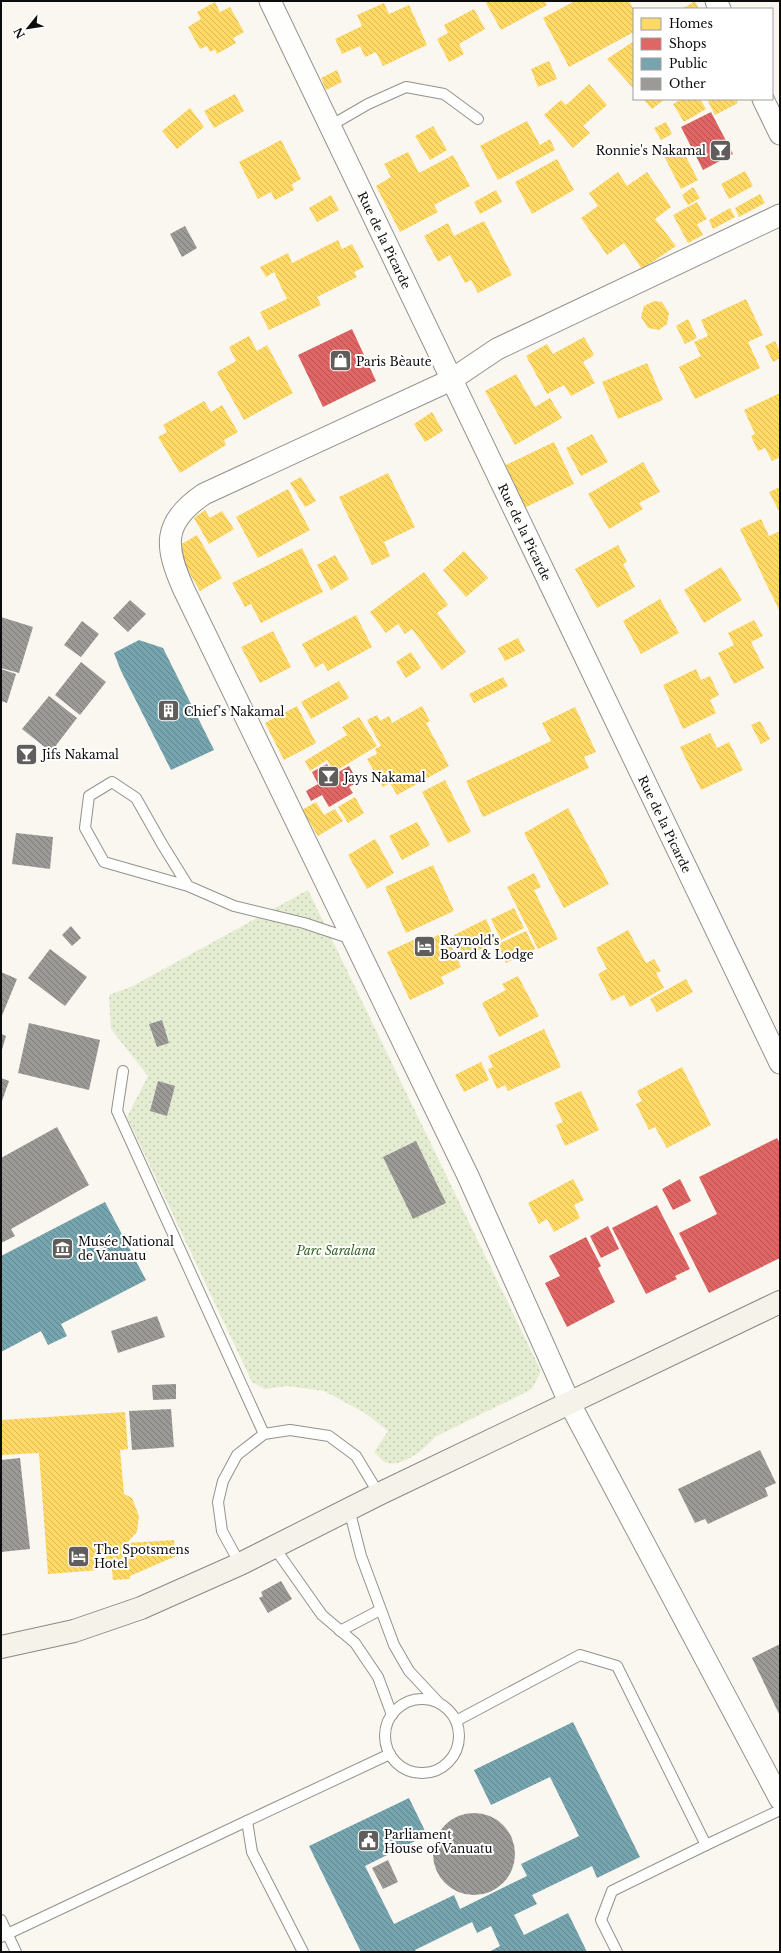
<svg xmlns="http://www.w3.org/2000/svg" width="781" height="1953" font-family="'Libre Baskerville',serif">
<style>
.grass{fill:url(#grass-dots)}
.homes{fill:url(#homes-back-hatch)}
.shops{fill:url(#shops-back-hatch)}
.public{fill:url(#public-back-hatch)}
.building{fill:url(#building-back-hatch)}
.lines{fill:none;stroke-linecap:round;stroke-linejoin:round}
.lane-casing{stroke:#93928f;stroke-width:12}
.street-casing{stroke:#93928f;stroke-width:23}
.secondary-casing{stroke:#8a8885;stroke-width:24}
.lane{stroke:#fefefd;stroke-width:10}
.street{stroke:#fefefd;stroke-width:21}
.secondary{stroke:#f4f2e9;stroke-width:22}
.labels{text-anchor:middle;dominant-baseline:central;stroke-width:4;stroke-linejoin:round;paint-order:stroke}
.poi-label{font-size:12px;fill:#0c0c0c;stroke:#fff;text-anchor:start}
.street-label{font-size:12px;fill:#0c0c0c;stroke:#fff}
.park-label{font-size:12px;font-style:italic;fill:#315e21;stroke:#fff}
</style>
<defs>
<pattern id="grass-dots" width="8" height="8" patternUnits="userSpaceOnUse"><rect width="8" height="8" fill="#e4edd1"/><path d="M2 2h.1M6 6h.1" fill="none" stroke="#c2cab2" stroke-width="1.8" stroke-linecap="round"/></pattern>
<pattern id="homes-back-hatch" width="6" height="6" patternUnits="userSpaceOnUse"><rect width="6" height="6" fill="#ffd966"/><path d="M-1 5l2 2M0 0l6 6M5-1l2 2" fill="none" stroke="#d9b957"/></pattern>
<pattern id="shops-back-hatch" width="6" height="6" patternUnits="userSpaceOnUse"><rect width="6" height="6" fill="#e06666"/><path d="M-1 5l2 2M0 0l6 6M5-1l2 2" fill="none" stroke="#b45252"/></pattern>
<pattern id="public-back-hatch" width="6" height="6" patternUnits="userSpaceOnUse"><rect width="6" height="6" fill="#76a5af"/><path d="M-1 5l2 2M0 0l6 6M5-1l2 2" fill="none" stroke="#5f858d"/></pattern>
<pattern id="building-back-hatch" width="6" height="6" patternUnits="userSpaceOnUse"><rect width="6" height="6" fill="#9c9a96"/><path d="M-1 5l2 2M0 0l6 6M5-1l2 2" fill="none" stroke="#7e7c79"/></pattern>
</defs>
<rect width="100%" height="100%" fill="#faf7f0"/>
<path class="grass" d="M308,890L541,1371L532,1389L435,1437C426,1448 399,1471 383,1461C380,1458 377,1454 374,1452L388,1431L365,1413L324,1391L287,1386L265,1389L252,1382L127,1117L148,1076L111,1029L109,995L133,986Z"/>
<g class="homes">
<path d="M485,1H545L547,5L501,30Z"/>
<path d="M575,1H629L634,10V32L569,67L543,18Z"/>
<path d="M695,1L699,9H682Z"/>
<path d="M215,2L220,12L230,7L244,32L233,38L236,43L217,54L215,49L210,52L207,46L200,49L188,27L201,19L197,12Z"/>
<path d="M384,3L389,14L409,5L427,45L383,66L376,52L365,57L360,46L342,54L335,39L362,26L357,15Z"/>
<path d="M474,9L485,29L459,44L464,54L449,62L437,39L448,33L444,25Z"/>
<path d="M634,41V89L607,59Z"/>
<path d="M549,61L557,79L538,87L531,69Z"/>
<path d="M337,70L342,82L326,90L321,78Z"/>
<path d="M589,84L607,105L583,126L590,133L573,148L544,115L561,100L566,105Z"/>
<path d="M235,94L244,111L214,128L204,111Z"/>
<path d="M643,99H665L652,109Z"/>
<path d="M682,99H700L706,109L684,122L673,104Z"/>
<path d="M707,99H736L738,103L715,115Z"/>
<path d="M190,108L204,127L177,149L162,131Z"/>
<path d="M527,121L540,145L550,139L555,150L498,180L480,146Z"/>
<path d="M666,122L672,134L661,140L654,128Z"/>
<path d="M433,126L447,150L430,160L415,136Z"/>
<path d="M281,140L301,179L292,184L294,190L275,200L271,192L258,199L239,162Z"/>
<path d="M681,147L698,180L681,189L664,156Z"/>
<path d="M408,152L419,173L453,155L470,186L434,205L438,212L400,232L376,186L391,177L384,164Z"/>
<path d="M557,159L574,190L532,214L515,182Z"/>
<path d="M745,171L753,186L729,199L721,184Z"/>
<path d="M618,172L627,186L647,172L671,207L655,219L676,246L642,269L624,243L607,255L581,218L598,206L589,193Z"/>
<path d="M693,187L700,198L688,205L682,195Z"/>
<path d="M496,190L502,202L480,214L474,202Z"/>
<path d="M760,194L765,203L739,217L735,208Z"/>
<path d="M331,195L339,210L317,222L309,208Z"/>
<path d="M697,202L707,219L697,224L703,235L688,243L673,215Z"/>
<path d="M730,208L735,217L713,229L709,220Z"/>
<path d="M484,221L512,275L478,293L471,280L465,283L450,255L438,262L424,236L448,223L454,236Z"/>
<path d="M338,240L342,249L352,244L364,267L354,272L357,277L317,297L321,305L269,330L260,312L287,299L274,272L266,277L260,267L288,253L292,263Z"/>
<path d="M746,299L763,335L748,342L760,368L695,399L679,367L701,356L694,342L708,336L701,320Z"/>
<path d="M654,301L662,302L669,313L667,324L659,330L648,328L641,317L644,306Z"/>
<path d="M688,319L697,338L685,344L676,326Z"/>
<path d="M249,336L257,351L267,345L293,393L244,420L217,372L236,361L229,347Z"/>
<path d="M584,337L594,355L583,362L595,383L571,396L564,385L547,394L526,356L547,344L553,354Z"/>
<path d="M775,341L780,351V358L773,362L765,346Z"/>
<path d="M647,363L663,400L618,419L602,382Z"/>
<path d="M516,374L535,407L550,398L562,418L515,445L485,391Z"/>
<path d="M780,393V457L772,461L765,448L758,451L751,436L755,434L744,410Z"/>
<path d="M204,401L211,412L222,405L238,432L224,440L226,445L180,473L158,437L167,432L163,425Z"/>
<path d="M432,412L443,431L425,442L414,424Z"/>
<path d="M592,434L608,462L581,476L566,448Z"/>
<path d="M554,442L574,484L524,508L504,466Z"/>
<path d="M643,462L660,492L639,503L643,509L609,529L588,494Z"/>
<path d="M388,473L415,527L384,542L390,556L372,565L339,497Z"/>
<path d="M301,477L316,501L305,507L290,483Z"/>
<path d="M780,487V513L769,492Z"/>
<path d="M288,489L310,530L258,558L236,517Z"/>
<path d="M205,510L210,518L222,511L234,529L209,544L194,518Z"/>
<path d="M761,519L769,536L780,531V612L740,529Z"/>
<path d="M197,535L222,578L200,591L175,548Z"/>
<path d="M618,545L627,562L623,564L635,587L597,608L575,569Z"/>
<path d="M302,548L323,592L261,623L251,604L245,607L232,583Z"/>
<path d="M464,551L488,578L466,597L443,570Z"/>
<path d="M335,555L349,579L331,590L317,565Z"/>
<path d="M721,567L742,600L704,623L684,590Z"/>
<path d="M424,572L448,605L437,613L466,652L442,670L412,629L405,634L398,624L386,633L370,612Z"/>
<path d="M660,599L679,633L641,654L623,621Z"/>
<path d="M356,615L372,647L328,671L323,663L315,668L302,644Z"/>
<path d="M754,620L763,636L751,642L764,668L734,684L718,653L734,645L728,633Z"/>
<path d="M273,631L291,667L260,683L241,647Z"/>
<path d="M518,638L525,651L505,661L498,648Z"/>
<path d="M411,652L421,668L406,678L396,662Z"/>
<path d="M696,669L701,680L710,676L719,695L710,700L716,713L683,729L663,685Z"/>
<path d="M503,677L508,686L474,703L469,694Z"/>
<path d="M339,681L349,698L311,719L301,702Z"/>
<path d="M297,706L316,743L284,760L265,723Z"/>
<path d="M422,706L430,721L426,723L449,766L397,795L390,783L383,787L367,759L377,754L375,749L381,746L367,720L377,715L380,721L389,716L392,723Z"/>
<path d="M575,707L596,752L584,757L589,768L483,817L466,781L551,741L542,723Z"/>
<path d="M359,717L377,746L334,772L327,760L310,771L305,761L347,735L342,727Z"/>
<path d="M760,721L770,739L761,744L751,725Z"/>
<path d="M710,733L717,748L729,742L743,770L701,790L680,747Z"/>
<path d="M445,780L471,832L448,843L422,792Z"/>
<path d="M355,797L364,813L348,823L338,807Z"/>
<path d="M316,802L324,815L335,809L343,821L318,836L302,810Z"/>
<path d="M568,808L609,884L564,908L524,833Z"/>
<path d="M417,822L430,845L402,860L389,836Z"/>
<path d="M375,839L394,873L367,889L348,855Z"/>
<path d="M433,865L454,911L406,933L385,887Z"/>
<path d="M534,873L541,887L534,890L558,939L538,949L507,887Z"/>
<path d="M514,908L524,928L501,940L491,919Z"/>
<path d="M486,919L496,942L464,957L454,935Z"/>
<path d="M628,930L646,963L654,959L661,971L656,973L664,988L630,1007L624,995L612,1001L598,974L607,969L596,948Z"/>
<path d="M526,931L535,949L506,963L498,944Z"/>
<path d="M445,932L461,967L441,977L444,984L410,1000L387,952L418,938L421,943Z"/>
<path d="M518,976L539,1016L499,1037L482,1003L506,990L502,984Z"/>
<path d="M686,979L693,992L657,1012L650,999Z"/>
<path d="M544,1029L561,1067L508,1091L505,1085L497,1089L488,1069L493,1067L488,1056Z"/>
<path d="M481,1062L489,1080L464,1092L455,1075Z"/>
<path d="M682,1067L711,1125L667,1148L655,1127L649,1130L636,1104L642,1101L637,1091Z"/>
<path d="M581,1091L599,1130L565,1146L556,1125L563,1122L554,1103Z"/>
<path d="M573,1179L584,1200L574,1205L580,1218L554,1232L547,1219L539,1224L528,1203Z"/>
<path d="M125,1412L128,1449L120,1450L124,1494L132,1498L139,1516L137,1532L127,1543L174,1540L176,1556L130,1576V1579L113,1580L112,1569L48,1574L39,1453L1,1455V1420Z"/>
</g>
<g class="shops">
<path d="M711,112L733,154L703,170L681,127Z"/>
<path d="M352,329L376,381L323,407L298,355Z"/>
<path d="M327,764L333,775L349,766L358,782L349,787L353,793L329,807L322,795L311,801L306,791L318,784L312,772Z"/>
<path d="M777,1138L780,1143V1258L709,1293L679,1233L717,1214L699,1177Z"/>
<path d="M680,1179L691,1201L673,1210L662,1189Z"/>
<path d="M657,1205L690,1269L675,1276L677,1279L646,1294L612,1228Z"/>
<path d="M608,1226L619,1249L601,1258L590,1236Z"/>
<path d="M586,1237L601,1266L598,1268L615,1302L567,1327L545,1283L560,1276L549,1256Z"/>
</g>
<g class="public">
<path d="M139,640L163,648L214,750L171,770L121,671L114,653Z"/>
<path d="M105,1202L146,1280L61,1324L67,1336L48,1345L41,1331L1,1352V1256Z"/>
<path d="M573,1722L640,1857L597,1878L592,1866L532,1895L537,1904L514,1915L524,1935L568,1913L587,1952H489L500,1946L491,1926L477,1933L472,1922L415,1950L416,1952H361L309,1846L409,1798L427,1835L365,1866L394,1924L454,1895L460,1909L527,1876L521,1864L579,1836L550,1777L491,1805L474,1770Z"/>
</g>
<g class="building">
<path d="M185,226L197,248L182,257L170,234Z"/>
<path d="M130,600L146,614L128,632L113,618Z"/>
<path d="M1,617L33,627L19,673L1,668Z"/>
<path d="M82,621L99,634L81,657L64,645Z"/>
<path d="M81,662L106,682L80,715L55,695Z"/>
<path d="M1,669L16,674L7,703L1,701Z"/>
<path d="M49,696L77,718L51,752L22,729Z"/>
<path d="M16,833L53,837L50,869L12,864Z"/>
<path d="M71,926L81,938L72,946L62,935Z"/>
<path d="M50,949L87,977L65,1006L28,978Z"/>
<path d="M1,972L17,979L1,1018Z"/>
<path d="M162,1020L169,1043L157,1047L149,1024Z"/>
<path d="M29,1023L100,1040L89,1090L18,1073Z"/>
<path d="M1,1034L6,1036L1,1053Z"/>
<path d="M1,1078L9,1081L1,1104Z"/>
<path d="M158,1081L175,1086L167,1116L150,1111Z"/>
<path d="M57,1127L89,1185L11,1229L15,1236L1,1243V1158Z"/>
<path d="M416,1141L446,1203L413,1219L383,1157Z"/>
<path d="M157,1316L165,1337L118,1353L111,1331Z"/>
<path d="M176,1384V1399L153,1400L152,1385Z"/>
<path d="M171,1409L174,1447L132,1450L129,1411Z"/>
<path d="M760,1450L776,1483L765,1488L768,1496L708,1524L705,1519L695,1523L678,1489Z"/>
<path d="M20,1458L30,1549L1,1552V1460Z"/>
<path d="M281,1581L292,1599L268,1613L259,1598L263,1596L261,1592Z"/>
<path d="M780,1644V1716L752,1658Z"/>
<circle cx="474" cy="1854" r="41"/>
<path d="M388,1860L398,1882L383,1889L372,1868Z"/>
</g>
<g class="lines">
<defs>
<g id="lane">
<path d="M330,126L368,104L406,87L444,94L478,119"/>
<path d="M188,886L104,862L85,828L89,796L112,782L136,798L162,844L188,886L234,906L304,923L352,939"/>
<path d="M123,1071L117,1111L264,1434"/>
<path d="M349,1509L361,1556L394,1645L409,1671L438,1702"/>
<path d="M274,1547L322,1615L355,1643L378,1677L392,1715"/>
<path d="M240,1564L222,1531L218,1502L223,1481L237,1455L264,1434L290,1430L329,1436L356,1456L379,1494"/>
<path d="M340,1631L380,1610"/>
<circle cx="422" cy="1736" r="37"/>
<path d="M456,1721L580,1655L617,1666L706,1845L612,1891L601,1920L617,1952"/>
<path d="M706,1845L780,1810"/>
<path d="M1,1920L16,1952"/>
<path d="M1,1937L247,1821"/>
<path d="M303,1952L252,1852L247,1821L390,1754"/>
</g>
<g id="street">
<path id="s1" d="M270,1L780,1063"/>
<path d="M716,1L720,9"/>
<path d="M763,99L780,134"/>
<path d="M780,215L497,349L451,380L204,494C161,523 165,547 184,590L468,1176L570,1404L780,1799"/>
</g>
<path id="secondary" d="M1,1647L74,1631L141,1608L240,1564L379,1494L780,1302"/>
</defs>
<use href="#lane" class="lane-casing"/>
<use href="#street" class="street-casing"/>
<use href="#secondary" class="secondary-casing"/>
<use href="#lane" class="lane"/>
<use href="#street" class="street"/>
<use href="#secondary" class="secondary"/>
</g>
<defs>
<symbol id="bar-square" viewBox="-11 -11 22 22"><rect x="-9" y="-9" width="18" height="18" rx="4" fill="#5f5e5c" stroke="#fff"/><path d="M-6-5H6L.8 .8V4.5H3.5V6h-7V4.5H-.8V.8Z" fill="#fff"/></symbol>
<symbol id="shop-square" viewBox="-11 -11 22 22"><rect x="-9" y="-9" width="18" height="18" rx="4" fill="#5f5e5c" stroke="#fff"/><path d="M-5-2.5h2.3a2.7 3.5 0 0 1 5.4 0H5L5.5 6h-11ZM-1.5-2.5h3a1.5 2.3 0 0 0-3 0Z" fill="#fff"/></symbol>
<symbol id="building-square" viewBox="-11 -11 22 22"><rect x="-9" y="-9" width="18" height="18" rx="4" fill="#5f5e5c" stroke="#fff"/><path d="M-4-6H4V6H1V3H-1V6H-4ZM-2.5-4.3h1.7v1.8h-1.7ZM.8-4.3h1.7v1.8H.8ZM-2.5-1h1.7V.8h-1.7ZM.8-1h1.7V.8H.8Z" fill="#fff"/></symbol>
<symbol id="hotel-square" viewBox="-11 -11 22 22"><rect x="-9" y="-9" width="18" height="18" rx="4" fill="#5f5e5c" stroke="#fff"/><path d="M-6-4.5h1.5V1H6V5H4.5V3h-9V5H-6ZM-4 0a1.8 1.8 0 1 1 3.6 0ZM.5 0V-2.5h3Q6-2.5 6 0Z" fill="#fff"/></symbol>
<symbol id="museum-square" viewBox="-11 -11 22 22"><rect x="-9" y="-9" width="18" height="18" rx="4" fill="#5f5e5c" stroke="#fff"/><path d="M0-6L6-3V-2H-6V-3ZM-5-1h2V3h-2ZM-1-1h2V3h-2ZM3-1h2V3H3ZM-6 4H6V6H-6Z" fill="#fff"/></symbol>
<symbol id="civic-square" viewBox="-11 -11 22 22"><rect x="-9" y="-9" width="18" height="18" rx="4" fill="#5f5e5c" stroke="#fff"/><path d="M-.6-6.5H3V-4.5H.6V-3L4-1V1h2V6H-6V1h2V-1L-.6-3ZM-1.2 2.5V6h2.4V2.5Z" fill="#fff"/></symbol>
</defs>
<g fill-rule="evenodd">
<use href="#bar-square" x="708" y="138" width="25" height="25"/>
<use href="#shop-square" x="328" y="348" width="25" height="25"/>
<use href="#building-square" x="156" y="698" width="25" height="25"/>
<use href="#bar-square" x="14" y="742" width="25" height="25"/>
<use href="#bar-square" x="316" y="764" width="25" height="25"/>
<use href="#hotel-square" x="412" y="934" width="25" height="25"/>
<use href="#museum-square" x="50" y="1236" width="25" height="25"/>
<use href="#hotel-square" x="66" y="1544" width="25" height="25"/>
<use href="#civic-square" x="356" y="1828" width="25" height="25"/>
</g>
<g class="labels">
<g class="poi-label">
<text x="706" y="150" text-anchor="end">Ronnie's Nakamal</text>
<text x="356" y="361">Paris Bèaute</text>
<text x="184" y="711">Chief's Nakamal</text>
<text x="42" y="754">Jifs Nakamal</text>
<text x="344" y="777">Jays Nakamal</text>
<text x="440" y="940">Raynold's<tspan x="440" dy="14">Board &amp; Lodge</tspan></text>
<text x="78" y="1241">Musée National<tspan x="78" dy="14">de Vanuatu</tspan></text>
<text x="94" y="1549">The Spotsmens<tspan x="94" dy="14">Hotel</tspan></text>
<text x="384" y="1834">Parliament<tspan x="384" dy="14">House of Vanuatu</tspan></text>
</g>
<g class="street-label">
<text stroke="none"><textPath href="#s1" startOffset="265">Rue de la Picarde</textPath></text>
<text stroke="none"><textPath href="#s1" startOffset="589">Rue de la Picarde</textPath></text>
<text stroke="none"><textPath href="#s1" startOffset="913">Rue de la Picarde</textPath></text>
</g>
<g class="park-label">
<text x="336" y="1250">Parc Saralana</text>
</g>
</g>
<rect width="781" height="1953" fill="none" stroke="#0c0c0c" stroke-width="4"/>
<rect x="633" y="8" width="140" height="92" fill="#ffffff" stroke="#9e9e9e"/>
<rect x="641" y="18" width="20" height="12" fill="#ffd966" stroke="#9e9e9e"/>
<text x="669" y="28" font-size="12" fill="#0c0c0c">Homes</text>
<rect x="641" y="38" width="20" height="12" fill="#e06666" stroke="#9e9e9e"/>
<text x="669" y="48" font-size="12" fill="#0c0c0c">Shops</text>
<rect x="641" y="58" width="20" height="12" fill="#76a5af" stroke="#9e9e9e"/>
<text x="669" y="68" font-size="12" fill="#0c0c0c">Public</text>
<rect x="641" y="78" width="20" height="12" fill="#9c9a96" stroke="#9e9e9e"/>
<text x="669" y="88" font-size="12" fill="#0c0c0c">Other</text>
<g transform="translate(28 28) rotate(240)" stroke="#ffffff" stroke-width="3" paint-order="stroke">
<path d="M0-3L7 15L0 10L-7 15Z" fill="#0c0c0c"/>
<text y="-6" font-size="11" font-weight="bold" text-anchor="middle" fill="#0c0c0c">N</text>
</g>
</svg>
